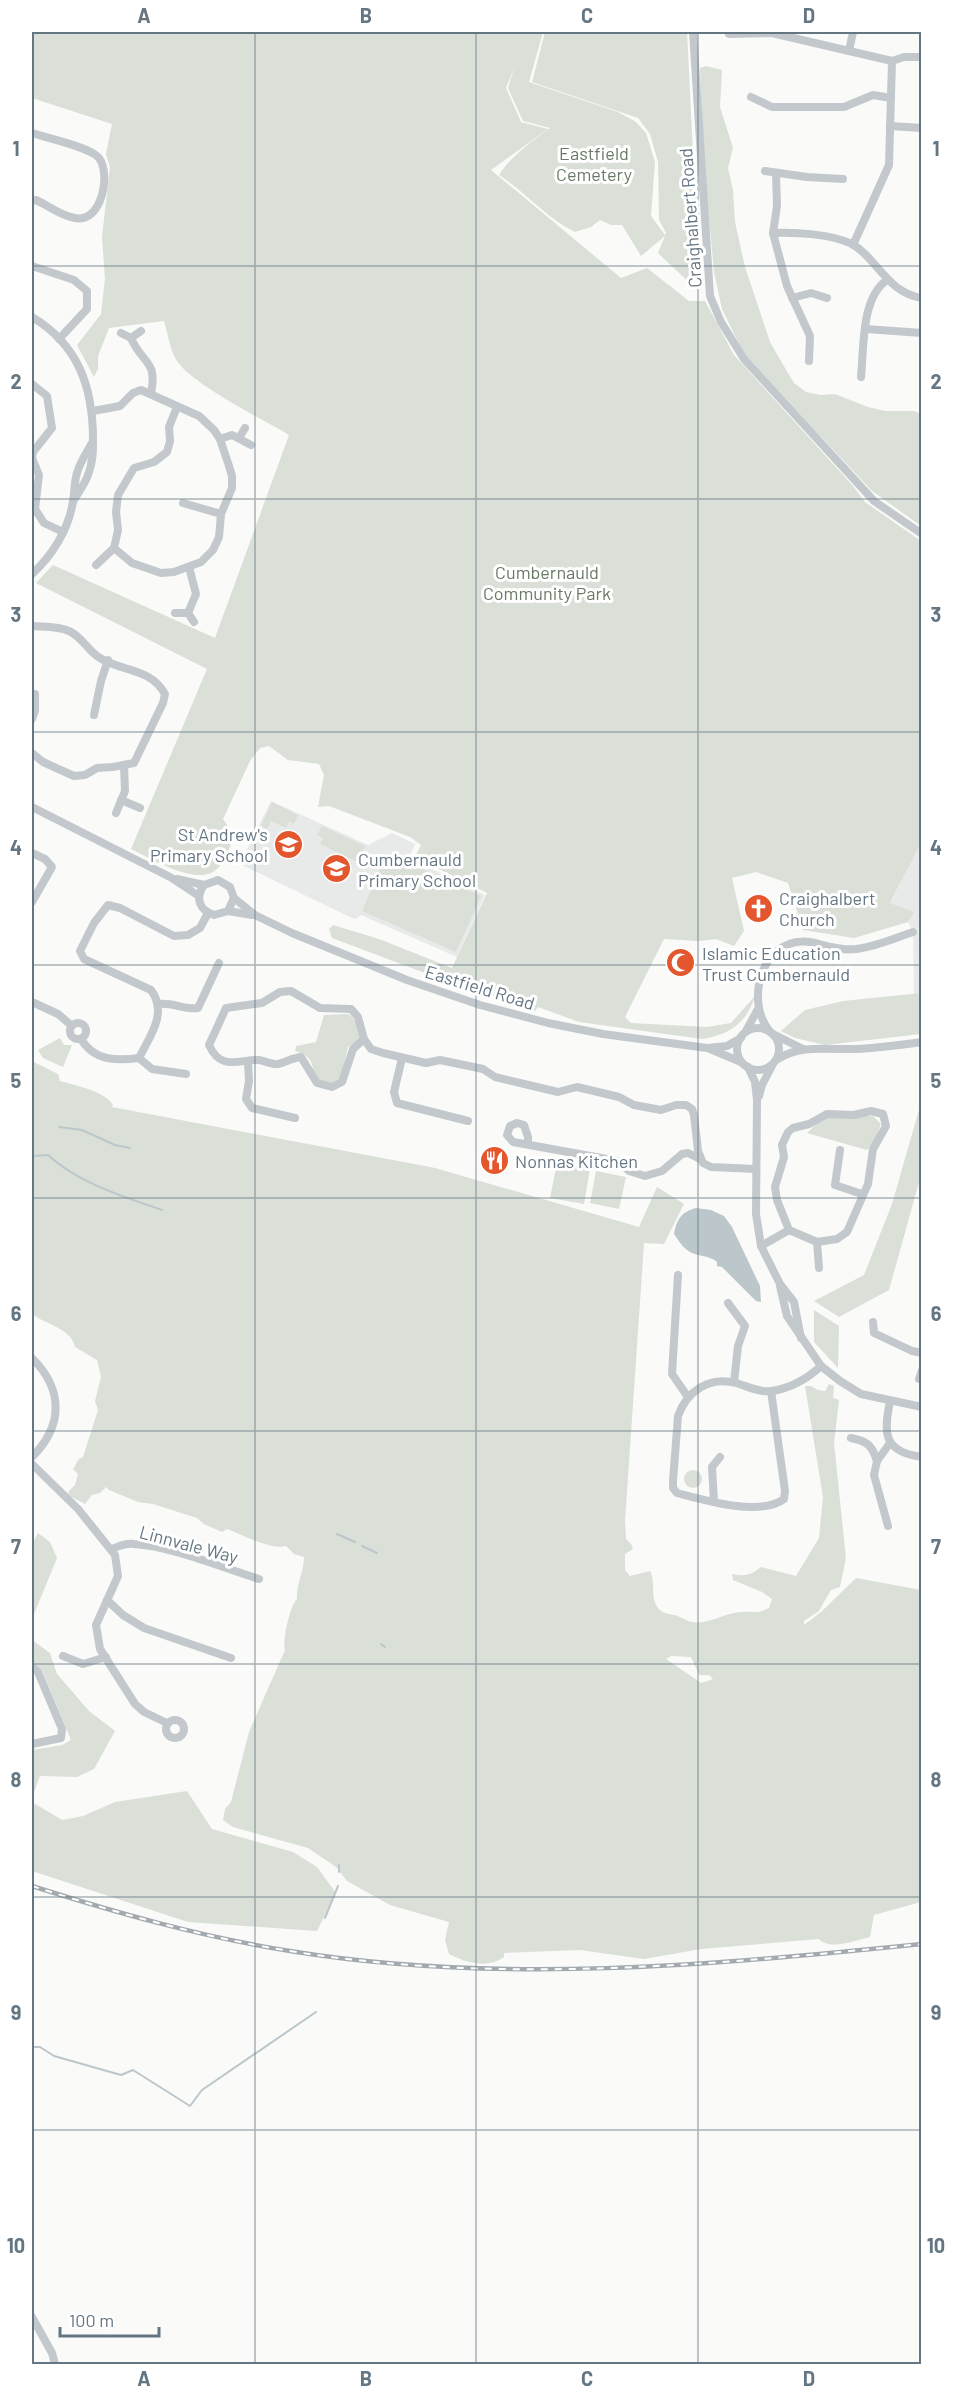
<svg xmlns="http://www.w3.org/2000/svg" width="953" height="2396" font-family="Barlow,sans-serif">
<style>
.built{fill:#e8e9e9}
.green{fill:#dadfd7;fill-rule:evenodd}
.water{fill:#bbc7cb}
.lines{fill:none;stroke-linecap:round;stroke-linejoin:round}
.stream{stroke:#bbc7cb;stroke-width:2}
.minor{stroke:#c3c8cc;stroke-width:8}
.rail-casing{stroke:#a2aab0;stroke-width:4.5}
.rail{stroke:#fff;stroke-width:2;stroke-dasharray:7;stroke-linecap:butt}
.grid{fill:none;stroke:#657683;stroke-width:1.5;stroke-opacity:0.55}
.labels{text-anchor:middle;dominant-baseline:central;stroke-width:6;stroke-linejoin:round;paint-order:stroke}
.park-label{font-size:18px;fill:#687a64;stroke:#fff}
.street-label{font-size:18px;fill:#657683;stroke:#fff}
.poi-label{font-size:18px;fill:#657683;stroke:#fff;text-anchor:start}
.neatline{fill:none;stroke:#657683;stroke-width:2}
.grid-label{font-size:20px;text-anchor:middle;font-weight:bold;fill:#657683}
</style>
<rect width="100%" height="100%" fill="#fafaf8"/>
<g class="built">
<path d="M271,801L368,845L392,833L415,844L409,858L485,895L457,957L361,915L356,919L352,918L240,864Z"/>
<path d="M921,842V993L914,994L913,932L908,922L913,912L890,904Z"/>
</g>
<g class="green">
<path d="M32,32H543L529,82L618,112L636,122L646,133L655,162L651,216L665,235L666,233L659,220L658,162L650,134L638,118L532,82L545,32H687L699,276L697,290L658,253L665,236L641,256L622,225H611L600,220L591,227L575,232C546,218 526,192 499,175C512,155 531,142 550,128L523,121L508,88L514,68L506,88L521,122L548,129L491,170L621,278L647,268L689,301H705L734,355L853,486L865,502L921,541V843L890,903L914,912L908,922L854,938L803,930L788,883L756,872L732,878L744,931L734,946L716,939L698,941L664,939L625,1017L631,1023L707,1027L731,1023L755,996C747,1023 729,1035 702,1039L579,1022L538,1007L535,1011L505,999L445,983L446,981L332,938L329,929L333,925L379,939L452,968L487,893L415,857L421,845L410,837L329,806L318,807L324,775L319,764L288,760L269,746L260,748L250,761L223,819L234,836C229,848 225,865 213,872C192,884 150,858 131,849L207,669L36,583L53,565L215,638L289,435C262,419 192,384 177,361C170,350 168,334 164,321L109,328L98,356V369L94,377L77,345L101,314L105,279L102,237L110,167L106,154L112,124L32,98Z"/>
<path d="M706,66L722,70L720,107L733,148L728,168L733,190L735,222L745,267L770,342L785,368L794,383L806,392L821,395L835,394L868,407L885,411H914L921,414V526L872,491L810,425L743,352L722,309L714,272L703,152L700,68Z"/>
<path d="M272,802L298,815L294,824L289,821L286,828L271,821L267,829L261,826Z"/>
<path d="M322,826L365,846L358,862L320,844L323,838L317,835Z"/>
<path d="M387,853L481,896L456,952L362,911Z"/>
<path d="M921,993V1034L825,1045L795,1038L781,1031L805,1010L843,1001Z"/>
<path d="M348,1014C354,1017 362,1029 360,1036C359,1041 352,1044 348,1047L340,1081L335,1084C331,1083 323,1082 320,1080C307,1073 321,1058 295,1051L296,1046L316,1042L324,1015Z"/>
<path d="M60,1038L64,1045H72L63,1067L43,1058L38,1050Z"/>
<path d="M32,1061L58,1074L60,1081C74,1085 105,1091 113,1105L112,1107L435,1168L639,1227L657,1187L684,1204L664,1244L644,1243L625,1521L626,1539L631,1544L633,1549L625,1554V1570L630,1576L650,1571C656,1582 650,1597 658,1608C662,1613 668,1614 674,1615C680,1616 686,1621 692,1622C710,1625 725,1612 742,1612C757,1611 754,1615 769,1608L772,1599L762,1592L733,1580L732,1574C745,1577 751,1575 761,1567L796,1576L819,1538L823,1497L805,1386H811L818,1390L825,1391L829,1384L834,1386L833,1398L839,1400L834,1443L846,1558L840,1587L831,1590L819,1611L804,1621V1625L821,1612L856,1578L921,1590V1902L874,1915L870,1937C856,1940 830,1951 819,1939L701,1949L644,1959L580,1950L504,1953V1957C487,1969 467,1963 449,1954L445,1940L449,1922L390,1905L347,1881L336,1867L308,1848L233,1827L223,1820L225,1809L231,1802L249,1732L285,1650C282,1642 290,1605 297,1599C296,1584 304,1572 304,1557L294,1554L286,1546C269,1550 244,1535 227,1529L222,1532L204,1524L197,1518L153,1504L138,1502L109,1490L106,1487L100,1493L92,1495L85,1504L70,1496L68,1492L75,1485L78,1474L73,1469L79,1459L83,1457L98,1410L95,1401L101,1377L97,1360L75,1347C71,1328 45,1324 32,1314ZM671,1656L691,1657L699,1675H709L713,1679L701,1683L666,1659Z"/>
<path d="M921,1103V1175L889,1290L839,1317L814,1301L864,1275L892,1204Z"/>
<path d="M873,1116L881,1124L875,1140L867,1150L807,1133L824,1117Z"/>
<path d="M557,1163L590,1169L584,1204L550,1198Z"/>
<path d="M596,1171L626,1177L619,1209L590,1203Z"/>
<path d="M814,1310L839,1326L838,1368L814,1342Z"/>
<circle cx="693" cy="1479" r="9"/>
<path d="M38,1533L50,1542L57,1558L32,1619V1544Z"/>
<path d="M32,1640L50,1653L57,1674L89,1711L115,1731L94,1769L77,1777L40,1776L32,1798V1750L62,1745L71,1740L42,1670L32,1665Z"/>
<path d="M187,1791L212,1829L293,1852L317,1867L336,1893L317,1931L188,1922L32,1871V1802L62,1820L83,1816L115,1802Z"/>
</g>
<path class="water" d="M696,1208L711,1210L724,1216L732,1227L760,1286L761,1302L756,1301L722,1267L717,1266V1262C709,1255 699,1257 690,1252C683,1248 678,1240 674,1234C677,1219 681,1212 696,1208Z"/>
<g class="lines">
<g class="stream">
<path d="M59,1127L82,1130L115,1145L130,1148"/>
<path d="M32,1156L48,1155C80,1184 122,1196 162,1210"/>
<path d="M337,1534L355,1542"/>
<path d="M362,1546L377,1553"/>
<path d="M381,1644L385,1647"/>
<path d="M339,1872V1865"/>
<path d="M325,1918L338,1886"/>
<path d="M32,2047H40L54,2056L121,2075L133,2070L190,2106L202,2090L316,2012"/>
</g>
<g class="minor">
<path d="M693,32L710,296L721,322L744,359L874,501L922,534"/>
<path d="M730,32L729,34L772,33L892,61"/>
<path d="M849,51L853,32"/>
<path d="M751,97L772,107H844L873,95L891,98"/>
<path d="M890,126L922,128"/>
<path d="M32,133C47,138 85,146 97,156C111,168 104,214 83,218C69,221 49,206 36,200L32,201"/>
<path d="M765,171L807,177L843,179"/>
<path d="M776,173L777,206L773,233L787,286L810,336L809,361"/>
<path d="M773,233C795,232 832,234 852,244C877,258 887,293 922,298"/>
<path d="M853,245L889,165L892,61L904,57H922"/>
<path d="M32,266L74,280L87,291V309L59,339"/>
<path d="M792,298L811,293L827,298"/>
<path d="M32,317C79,345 93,388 93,440C93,451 93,461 89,472C86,483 79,491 74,500"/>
<path d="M866,329L922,333"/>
<path d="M121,333L131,338C142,364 158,360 151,393"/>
<path d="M131,338L141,331"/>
<path d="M861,377C864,347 861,298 887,280"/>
<path d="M32,384L47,396L52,428L33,452L32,458L39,475L35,509L44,523L63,532"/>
<path d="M93,411L120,406L133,393L141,390L199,416L214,430L220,439L229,466L232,476V488L221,514L219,537L213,550L201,562L174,572L161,573L132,563L114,548L118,530L116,512L118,495L134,468L154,462L167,452L170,441L169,427L177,407"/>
<path d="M239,438L245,428"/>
<path d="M220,439L232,435L251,445"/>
<path d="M183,503L221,514"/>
<path d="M96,565L114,548"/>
<path d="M189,567L196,594L188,613L194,622"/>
<path d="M32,574C52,556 69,529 73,501C75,491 74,482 77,473C80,462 87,452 92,443"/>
<path d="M175,613H188"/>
<path d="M32,626C43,627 58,626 69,631C82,637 86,648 97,656C118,672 149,666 165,694L163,703L134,763L113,767L97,768L85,775L74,776L43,762L32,753"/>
<path d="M94,715L101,681L108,660"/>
<path d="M32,719L35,711V694"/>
<path d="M121,800L140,808"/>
<path d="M32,807L170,877L199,896"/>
<path d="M116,813L125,791L124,765"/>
<path d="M32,853L45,859L52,867L32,902"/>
<path d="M177,879L204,885"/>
<path d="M234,898L255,915L292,933L407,980L480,1005L548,1023L603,1034L707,1048L727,1046L741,1038"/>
<path d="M228,911L234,898L230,887L218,880L204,885C195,898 199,910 214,915L228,911L252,915"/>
<path d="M291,991L320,1008L351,1009L358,1017L364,1039L353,1049L342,1082L332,1087L317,1083L301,1057C292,1058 286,1062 278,1064C272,1065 265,1061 259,1060C240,1059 221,1072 209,1045L226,1008L262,1003L280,992Z"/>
<path d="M32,1002L58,1014L72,1026"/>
<path d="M158,1004C173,1002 184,1010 198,1008L219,963"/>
<circle cx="78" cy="1031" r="8"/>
<circle cx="758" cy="1049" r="21"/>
<path d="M746,1031L758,1009"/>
<path d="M770,1032C759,1018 756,1002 759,984C764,959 782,938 810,942C825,945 841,951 856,949C875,947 895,938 913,932"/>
<path d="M773,1034L803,1049"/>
<path d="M81,1039C94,1061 117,1061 139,1058"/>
<path d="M364,1039L371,1049L383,1053L426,1063L440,1060L483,1069L495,1077L558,1092L577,1087L619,1097L634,1105L661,1110L676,1105H686L692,1109L694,1115L698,1151L703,1163L711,1167L756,1169"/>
<path d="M710,1049L741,1062"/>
<path d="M139,1058C150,1036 168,1013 151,990L84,959L80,951L94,923L108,905L120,908L174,936L188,935L200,928L208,913"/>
<path d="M139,1058L152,1069L186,1074"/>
<path d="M402,1058L394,1092L397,1103L468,1121"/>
<path d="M778,1059C800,1044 830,1050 856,1049C878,1048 900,1045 922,1042"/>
<path d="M248,1062L249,1081L246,1099L252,1108L295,1118"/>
<path d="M748,1067L755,1082L757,1100L756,1214L761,1246L780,1284L794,1302L801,1338"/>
<path d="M759,1096L762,1085L772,1066"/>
<path d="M528,1144V1137L524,1125L517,1123L510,1126L507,1135L513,1142L618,1161L629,1171L645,1176L662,1171L682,1154L688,1153L700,1159"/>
<path d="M840,1150L835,1185L862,1194"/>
<path d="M817,1242L819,1268"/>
<path d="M761,1246L789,1230L817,1242L837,1239L847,1232L868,1184L873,1149L886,1126L883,1114L871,1111L854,1115L827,1114L809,1124L793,1128L788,1132L782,1145L784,1157L775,1187L777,1200L789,1230"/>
<path d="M678,1275L672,1374L688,1397"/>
<path d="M780,1286L787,1316L821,1366L840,1381L861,1394L922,1407"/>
<path d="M728,1303L745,1326L738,1346L734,1382"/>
<path d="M873,1322L874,1333L912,1351L922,1353"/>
<path d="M32,1358C64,1390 63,1426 32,1457"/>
<path d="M919,1379L922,1370"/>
<path d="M771,1391L785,1491L784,1499C760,1517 704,1500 677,1493L673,1488V1481L678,1416C687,1391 709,1376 736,1383C747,1386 760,1393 772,1391C791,1388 808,1378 821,1366"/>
<path d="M890,1402C883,1434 884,1452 922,1457"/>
<path d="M851,1438C867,1441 872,1445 877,1461"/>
<path d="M32,1464L78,1509L115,1555L118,1576L96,1625L100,1649L135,1704L144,1712L167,1723"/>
<path d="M714,1502L712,1467L720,1457"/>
<path d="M888,1526L874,1475L877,1461L890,1443"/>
<path d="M112,1549C119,1546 125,1543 134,1544C171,1546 223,1568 259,1579"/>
<path d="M107,1600L123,1615L144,1628L231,1658"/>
<path d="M63,1656L83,1664L106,1657"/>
<path d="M32,1667L38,1672L62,1729L61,1738L32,1744"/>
<circle cx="175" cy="1729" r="9"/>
<path d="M32,2317L52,2353L55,2364"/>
</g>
<defs>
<path id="rail" d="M32,1886C117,1913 202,1937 290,1951C499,1985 713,1965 922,1944"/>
</defs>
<use href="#rail" class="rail-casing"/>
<use href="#rail" class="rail"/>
</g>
<path class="grid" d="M255,32V2364M476,32V2364M698,32V2364M32,266H922M32,499H922M32,732H922M32,965H922M32,1198H922M32,1431H922M32,1664H922M32,1897H922M32,2130H922"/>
<defs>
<symbol id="school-disc" viewBox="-11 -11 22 22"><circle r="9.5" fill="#e4572e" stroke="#fff"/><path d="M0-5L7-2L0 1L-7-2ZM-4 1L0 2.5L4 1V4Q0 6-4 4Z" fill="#fff"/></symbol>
<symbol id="church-disc" viewBox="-11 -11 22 22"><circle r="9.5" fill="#e4572e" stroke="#fff"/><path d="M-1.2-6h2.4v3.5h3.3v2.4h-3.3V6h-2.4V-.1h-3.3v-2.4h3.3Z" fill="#fff"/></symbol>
<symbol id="mosque-disc" viewBox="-11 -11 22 22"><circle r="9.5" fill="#e4572e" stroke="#fff"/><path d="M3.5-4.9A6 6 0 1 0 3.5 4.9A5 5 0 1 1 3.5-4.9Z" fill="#fff"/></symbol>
<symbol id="restaurant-disc" viewBox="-11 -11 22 22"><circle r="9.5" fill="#e4572e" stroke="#fff"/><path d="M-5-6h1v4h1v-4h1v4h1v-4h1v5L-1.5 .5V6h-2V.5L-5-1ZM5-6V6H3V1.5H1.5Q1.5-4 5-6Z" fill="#fff"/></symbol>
</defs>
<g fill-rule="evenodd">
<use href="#school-disc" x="272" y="828" width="33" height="33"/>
<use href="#school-disc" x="320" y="852" width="33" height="33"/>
<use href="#church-disc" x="742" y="892" width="33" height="33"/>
<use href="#mosque-disc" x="664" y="946" width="33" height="33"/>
<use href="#restaurant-disc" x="478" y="1144" width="33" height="33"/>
</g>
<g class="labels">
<g class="park-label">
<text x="594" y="153">Eastfield<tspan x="594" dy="21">Cemetery</tspan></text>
<text x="547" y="572">Cumbernauld<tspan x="547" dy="21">Community Park</tspan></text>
</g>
<g class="street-label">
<text transform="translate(690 218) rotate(-94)">Craighalbert Road</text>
<text transform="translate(480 987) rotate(17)">Eastfield Road</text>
<text transform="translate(189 1544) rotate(15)">Linnvale Way</text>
</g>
<g class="poi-label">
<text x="268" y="834" text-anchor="end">St Andrew's<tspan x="268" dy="21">Primary School</tspan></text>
<text x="358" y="859">Cumbernauld<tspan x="358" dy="21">Primary School</tspan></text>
<text x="779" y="898">Craighalbert<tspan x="779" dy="21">Church</tspan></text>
<text x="702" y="953">Islamic Education<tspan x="702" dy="21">Trust Cumbernauld</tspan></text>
<text x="515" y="1161">Nonnas Kitchen</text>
</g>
</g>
<rect width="953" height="2396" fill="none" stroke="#ffffff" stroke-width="66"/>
<path d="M60 2327v9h99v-9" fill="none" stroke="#657683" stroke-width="3"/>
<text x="69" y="2327" font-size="18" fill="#657683" stroke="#ffffff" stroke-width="4.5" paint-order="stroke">100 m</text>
<rect x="33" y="33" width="887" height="2330" class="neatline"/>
<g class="grid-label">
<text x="144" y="23">A</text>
<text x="366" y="23">B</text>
<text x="587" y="23">C</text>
<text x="809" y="23">D</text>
<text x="16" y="156">1</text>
<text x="936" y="156">1</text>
<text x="16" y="389">2</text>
<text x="936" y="389">2</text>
<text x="16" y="622">3</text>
<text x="936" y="622">3</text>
<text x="16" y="855">4</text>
<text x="936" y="855">4</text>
<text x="16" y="1088">5</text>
<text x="936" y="1088">5</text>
<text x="16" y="1321">6</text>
<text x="936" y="1321">6</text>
<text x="16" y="1554">7</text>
<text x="936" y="1554">7</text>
<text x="16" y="1787">8</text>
<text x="936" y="1787">8</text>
<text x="16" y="2020">9</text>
<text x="936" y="2020">9</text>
<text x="16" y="2253">10</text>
<text x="936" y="2253">10</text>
<text x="144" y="2386">A</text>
<text x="366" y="2386">B</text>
<text x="587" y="2386">C</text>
<text x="809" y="2386">D</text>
</g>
</svg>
